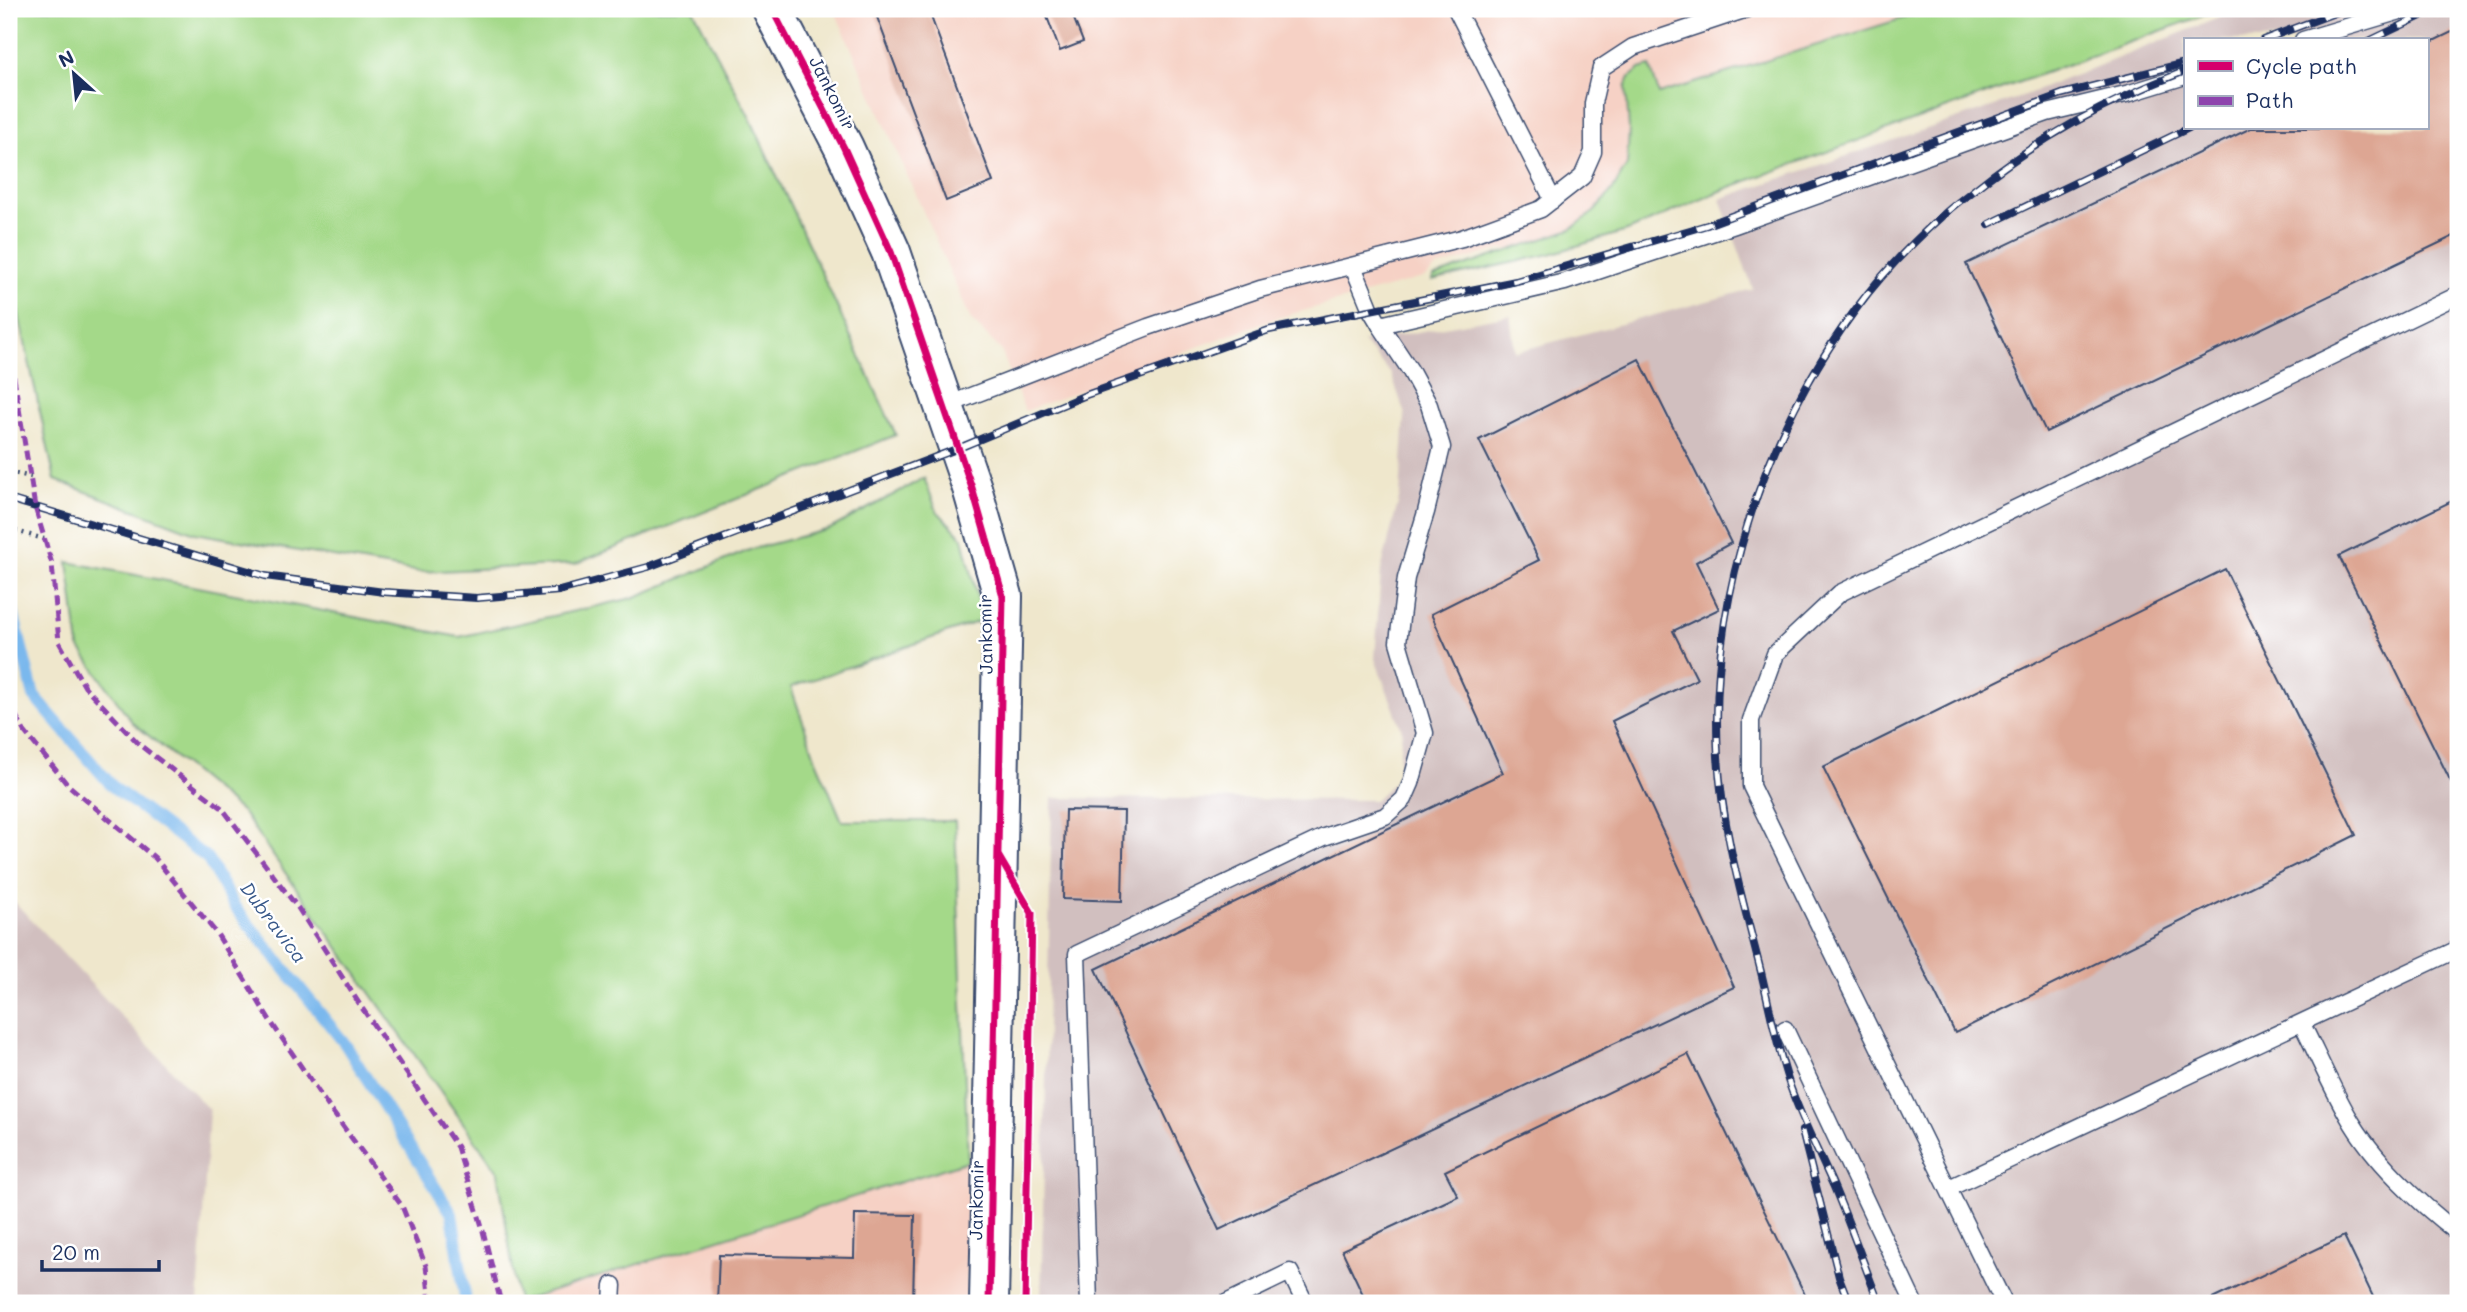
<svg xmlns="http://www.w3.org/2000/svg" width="2467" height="1312" font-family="Mali,sans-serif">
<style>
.built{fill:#f6d1c5}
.industrial{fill:#d1bfbf;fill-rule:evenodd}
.green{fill:#a4d989;stroke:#608474;stroke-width:2}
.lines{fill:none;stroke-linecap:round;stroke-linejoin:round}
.stream{stroke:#7ab8ed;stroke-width:12}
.building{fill:#dda693}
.service-casing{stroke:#3b4b6e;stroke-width:19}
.tertiary-casing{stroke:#3b4b6e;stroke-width:42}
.path{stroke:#3b4b6e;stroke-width:4.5;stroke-dasharray:2 5;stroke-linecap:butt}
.service{stroke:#fff;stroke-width:16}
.tertiary{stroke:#fff;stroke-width:38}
.rail-casing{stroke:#1b2f5e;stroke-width:8}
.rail{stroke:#fff;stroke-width:5;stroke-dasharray:16;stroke-linecap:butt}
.quiet{stroke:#8e44ad;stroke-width:5;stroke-dasharray:10 5;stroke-linecap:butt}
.cycleway-casing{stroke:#fff;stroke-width:11}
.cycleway{stroke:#d6006c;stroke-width:7}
.labels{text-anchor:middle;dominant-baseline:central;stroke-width:5;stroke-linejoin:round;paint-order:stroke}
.street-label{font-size:18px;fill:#1b2f5e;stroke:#fff}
.water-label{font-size:19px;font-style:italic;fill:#385889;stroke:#fff}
</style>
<rect width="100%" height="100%" fill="#fff"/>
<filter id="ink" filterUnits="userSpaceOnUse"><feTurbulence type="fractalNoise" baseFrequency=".0143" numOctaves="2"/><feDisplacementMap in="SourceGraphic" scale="14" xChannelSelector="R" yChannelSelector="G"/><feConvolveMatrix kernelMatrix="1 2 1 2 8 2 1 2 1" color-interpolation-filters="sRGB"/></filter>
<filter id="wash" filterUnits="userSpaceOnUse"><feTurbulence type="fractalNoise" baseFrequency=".00686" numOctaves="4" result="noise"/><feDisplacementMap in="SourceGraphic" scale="28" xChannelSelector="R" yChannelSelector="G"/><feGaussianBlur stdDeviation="1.57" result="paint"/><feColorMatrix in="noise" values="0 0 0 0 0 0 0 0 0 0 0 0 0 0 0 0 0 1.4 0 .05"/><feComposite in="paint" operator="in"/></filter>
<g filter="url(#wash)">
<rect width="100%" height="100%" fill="#efe7cc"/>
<g class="built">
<path d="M834,9H2005L1553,248L1502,249L1437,267L1426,277L1270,320L1025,411L1001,350L971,320Z"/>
<path d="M968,1161L967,1303H518V1302Z"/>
</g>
<g class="industrial">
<path d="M2241,9H2458V1303H1041L1052,798L1375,800L1397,779L1402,730L1375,659L1381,570L1400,495L1405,413L1391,374L1363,342L1510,315L1515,352L1753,289L1720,199L2018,98ZM2185,40H2427V128H2185Z"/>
<path d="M9,896L209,1110L198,1303H9Z"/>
</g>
<g class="green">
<path d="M9,9H693L750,118L896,435L575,564L420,572L195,533L55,480L9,270Z"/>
<path d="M1933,9H2221L1730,187L1630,230L1550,254L1432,281L1433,277L1571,229L1595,211L1612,191L1627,165L1629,129L1626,87L1630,77L1640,69L1650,66L1659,94Z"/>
<path d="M924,478L937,511L963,538L983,620L791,687L816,760L842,821H955L968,1161L518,1302L498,1172L242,812L132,722L79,647L68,562L459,637L633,598L752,549L830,529Z"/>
</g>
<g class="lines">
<path class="stream" d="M9,597L34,696L113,787L207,858L234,906L345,1044L452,1214L466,1303"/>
</g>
<g id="blocks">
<g class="building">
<path d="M874,9H928L993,182L946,201Z"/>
<path d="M1044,9H1070L1083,42L1060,51Z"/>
<path d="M2458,29V234L2046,432L1966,264L2251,128H2427V44Z"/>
<path d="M1639,359L1731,543L1696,562L1719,609L1673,631L1697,679L1612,721L1734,987L1219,1230L1096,969L1503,773L1431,614L1539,560L1479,440Z"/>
<path d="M2458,498V796L2339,556Z"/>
<path d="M2225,569L2356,835L1955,1033L1823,767Z"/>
<path d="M1065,810L1124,811L1122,901L1063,899Z"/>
<path d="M1688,1054L1809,1303H1367L1342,1250L1458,1196L1445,1171Z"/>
<path d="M855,1214L915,1215L913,1303H717L719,1255L854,1258Z"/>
<path d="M2344,1236L2376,1303H2204Z"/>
</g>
</g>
</g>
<g filter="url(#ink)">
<use href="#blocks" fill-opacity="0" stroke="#3b4b6e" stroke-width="2"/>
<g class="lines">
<defs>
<g id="service">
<path d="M1456,9L1553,200"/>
<path d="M2303,40L2407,9"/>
<path d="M1353,266L1371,310L1380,325L1565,282L1735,225L2047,113L2130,93L2185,76"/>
<path d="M945,406L1148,327L1260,289L1462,238L1541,209L1582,177L1593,152V103L1601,68L1633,47L1747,9"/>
<path d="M2302,1024C2317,1054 2331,1086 2348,1116C2372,1159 2419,1203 2458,1233"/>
<path d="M1785,1029L1914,1303"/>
<path d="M1949,1188L2458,949"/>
<path d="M612,1303L613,1285"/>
<path d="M1089,1303L1077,954L1324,837L1385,816L1404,799L1411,783L1425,733L1398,642L1406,578L1426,512L1442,447L1429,405L1410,370L1380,325"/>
<path d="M1226,1303L1290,1272L1305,1303"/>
<path d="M2004,1303L1751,786V720L1775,654L1840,593L2458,295"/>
</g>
<path id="tertiary" d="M772,9L844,148L891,252L972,488L1003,596L989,1303"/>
</defs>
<use href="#service" class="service-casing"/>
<use href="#tertiary" class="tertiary-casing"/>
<g class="path">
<path d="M9,472L31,477"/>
<path d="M9,529L44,539"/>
</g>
<use href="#service" class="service"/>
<use href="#tertiary" class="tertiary"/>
<defs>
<g id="rail">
<path d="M2263,40L2345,9"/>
<path d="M2371,40L2436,9"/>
<path d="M1989,224L2189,128"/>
<path d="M9,499L265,576L384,592L477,598L559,591L648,567L959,448L1086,395L1269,330L1516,281L1707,225L2062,94L2185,63"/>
<path d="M1802,1131L1839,1277L1849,1303"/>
<path d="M1879,1303C1864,1264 1850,1225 1834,1187C1819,1153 1802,1120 1790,1086C1777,1049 1770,1009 1761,972C1743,901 1722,830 1718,756C1709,600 1763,434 1856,309C1880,276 1911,244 1941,217C1951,207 1964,198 1975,189C2042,136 2106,102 2185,71"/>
</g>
</defs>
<use href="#rail" class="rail-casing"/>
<use href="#rail" class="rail"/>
<g class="quiet">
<path d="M9,347L35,507L52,564L59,642L85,687L141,746L222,808L298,908L362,1008L457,1147L481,1223L501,1303"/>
<path d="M9,702L24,731L67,784L155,858L217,934L271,1022L328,1106L402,1206L426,1266L430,1303"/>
</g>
<defs>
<g id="cycleway">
<path d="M772,9L844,148L891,252L972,488L1003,596L989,1303"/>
<path d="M999,857L1032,913L1025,1303"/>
</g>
</defs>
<use href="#cycleway" class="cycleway-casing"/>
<use href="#cycleway" class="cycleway"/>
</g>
</g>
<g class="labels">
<g class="street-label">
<text transform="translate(833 93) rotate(63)">Jankomir</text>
<text transform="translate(985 634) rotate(-91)">Jankomir</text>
<text transform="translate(976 1200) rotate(-89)">Jankomir</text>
</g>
<g class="water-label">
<text transform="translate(274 922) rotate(53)">Dubravica</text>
</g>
</g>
<rect width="2467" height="1312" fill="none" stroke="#fff" stroke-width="35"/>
<rect x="2184" y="38" width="245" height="91" fill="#ffffff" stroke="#a4acbf" stroke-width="2"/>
<rect x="2198" y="61" width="35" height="10" fill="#d6006c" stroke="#a4acbf" stroke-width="2"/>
<text x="2246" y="74" font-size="21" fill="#1b2f5e">Cycle path</text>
<rect x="2198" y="96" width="35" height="10" fill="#8e44ad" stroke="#a4acbf" stroke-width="2"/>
<text x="2246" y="108" font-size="21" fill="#1b2f5e">Path</text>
<g transform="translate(74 74) rotate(333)" stroke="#ffffff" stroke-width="5" paint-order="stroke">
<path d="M0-5L12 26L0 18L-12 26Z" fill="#1b2f5e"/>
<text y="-10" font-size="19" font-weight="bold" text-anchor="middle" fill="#1b2f5e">N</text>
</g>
<path d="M42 1260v10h117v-10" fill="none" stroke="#1b2f5e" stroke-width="3.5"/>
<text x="52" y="1260" font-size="21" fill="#1b2f5e" stroke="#ffffff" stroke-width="5" paint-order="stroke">20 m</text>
</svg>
